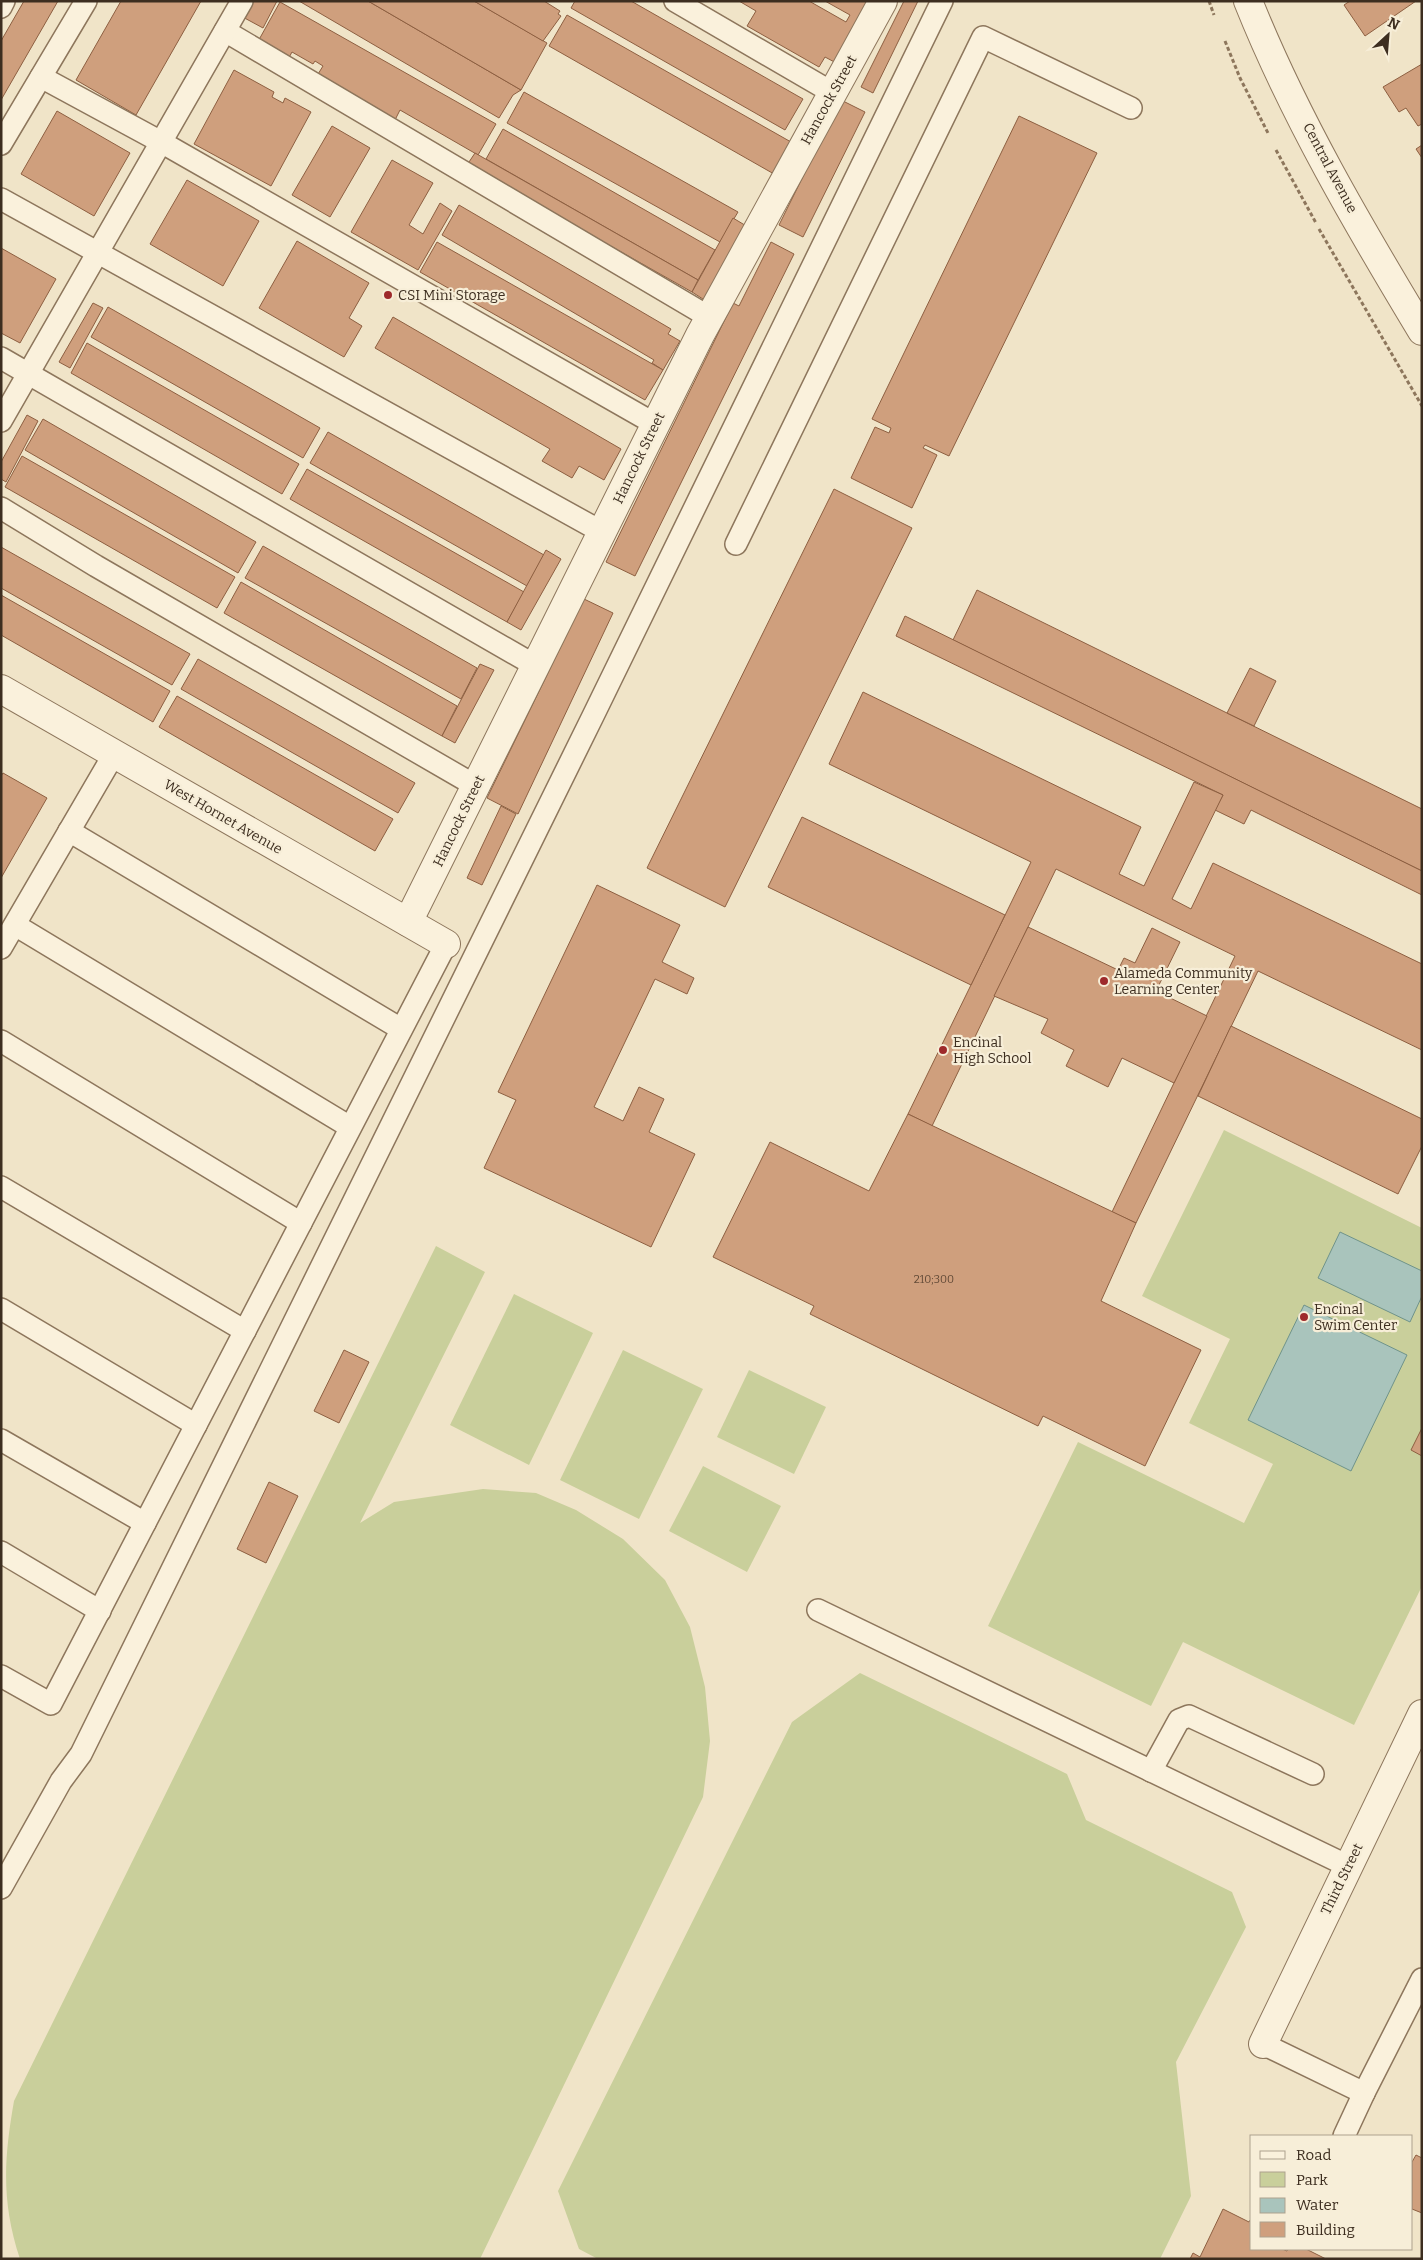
<svg xmlns="http://www.w3.org/2000/svg" width="1423" height="2260" font-family="Bitter,serif">
<style>
.green{fill:#c9cf9b}
.water{fill:#a9c4bc;stroke:#6f938a}
.building{fill:#cf9f7d;stroke:#8d5f41}
.lines{fill:none;stroke-linecap:round;stroke-linejoin:round}
.service-casing{stroke:#8d765c;stroke-width:24}
.minor-casing{stroke:#8d765c;stroke-width:30}
.tertiary-casing{stroke:#8d765c;stroke-width:30}
.path{stroke:#8d765c;stroke-width:3;stroke-dasharray:4 2.5;stroke-linecap:butt}
.service{stroke:#faf1dc;stroke-width:21}
.minor{stroke:#faf1dc;stroke-width:28}
.tertiary{stroke:#faf1dc;stroke-width:28}
.poi-dot{fill:#9e2a2b;stroke:#f7eed8;stroke-width:2}
.labels{text-anchor:middle;dominant-baseline:central;stroke-width:4.5;stroke-linejoin:round;paint-order:stroke}
.number-label{font-size:11px;fill:#624a37}
.street-label{font-size:14px;fill:#3d2e20;stroke:#f7eed8}
.poi-label{font-size:14px;fill:#3d2e20;stroke:#f7eed8;text-anchor:start}
</style>
<rect width="100%" height="100%" fill="#f0e4c8"/>
<g class="green">
<path d="M1224,1130L1422,1228V1586L1354,1725L1183,1642L1151,1706L988,1626L1078,1442L1244,1523L1273,1464L1189,1423L1230,1339L1142,1296Z"/>
<path d="M436,1246L485,1272L360,1523L394,1502L483,1489L536,1493L576,1510L623,1539L665,1580L690,1627L705,1687L710,1741L703,1797L480,2259H20C1,2202 4,2158 14,2101Z"/>
<path d="M514,1294L593,1333L529,1465L450,1425Z"/>
<path d="M623,1350L703,1389L639,1519L560,1480Z"/>
<path d="M749,1370L826,1407L794,1474L717,1437Z"/>
<path d="M703,1466L781,1506L747,1572L669,1531Z"/>
<path d="M860,1673L1067,1774L1086,1820L1232,1892L1246,1927L1176,2062L1191,2196L1160,2259H598L579,2249L558,2191L792,1722Z"/>
</g>
<g class="water">
<path d="M1340,1232L1422,1271V1296L1410,1322L1318,1278Z"/>
<path d="M1304,1305L1407,1355L1351,1471L1248,1420Z"/>
</g>
<g class="building">
<path d="M24,1H58L1,100V41Z"/>
<path d="M121,1H201L136,115L76,80Z"/>
<path d="M247,1H277L263,28L239,15Z"/>
<path d="M299,1H368L521,90L513,95L499,118Z"/>
<path d="M368,1H474L547,43L521,90Z"/>
<path d="M474,1H544L560,11L558,14L561,16L543,41Z"/>
<path d="M575,1H631L803,99L785,130L571,8Z"/>
<path d="M739,1H809L846,22L850,15L825,1H876L840,65L825,57L819,67L747,26L756,11Z"/>
<path d="M904,1H918L873,93L861,87Z"/>
<path d="M1350,1H1416L1365,36L1344,5Z"/>
<path d="M280,2L496,124L478,155L400,110L393,124L315,79L323,66L315,61L313,64L292,52L286,63L256,45Z"/>
<path d="M567,15L791,142L774,174L549,46Z"/>
<path d="M1422,64V124L1418,126L1406,108L1399,112L1383,87Z"/>
<path d="M234,70L274,92L272,97L283,103L285,98L311,112L271,186L194,144Z"/>
<path d="M524,92L738,212L720,242L507,123Z"/>
<path d="M841,100L865,112L803,237L779,225Z"/>
<path d="M57,111L130,153L94,216L21,174Z"/>
<path d="M1019,116L1097,153L949,456L925,445L923,448L937,455L912,508L851,478L875,427L889,433L891,428L872,419Z"/>
<path d="M332,126L370,148L330,217L292,195Z"/>
<path d="M503,129L715,250L698,280L486,159Z"/>
<path d="M1422,145V158L1416,149Z"/>
<path d="M475,153L698,280L692,292L467,165Z"/>
<path d="M392,160L433,183L409,225L423,234L440,203L452,211L418,270L351,232Z"/>
<path d="M187,180L259,221L223,286L150,244Z"/>
<path d="M459,205L671,329L668,334L680,341L663,370L652,363L654,360L442,235Z"/>
<path d="M733,218L748,227L706,301L692,292Z"/>
<path d="M297,241L369,283L349,318L362,326L344,357L259,308Z"/>
<path d="M437,242L663,370L645,400L420,272Z"/>
<path d="M771,242L794,254L635,576L606,562L733,303L739,306Z"/>
<path d="M1,248L56,279L20,343L1,333Z"/>
<path d="M93,303L103,308L70,368L59,362Z"/>
<path d="M108,307L320,428L303,458L91,337Z"/>
<path d="M393,317L621,449L604,480L579,466L572,478L542,461L550,449L375,348Z"/>
<path d="M87,343L299,464L282,494L71,373Z"/>
<path d="M27,415L38,421L6,482L1,479V462Z"/>
<path d="M43,419L256,542L238,573L25,450Z"/>
<path d="M328,432L544,555L527,586L310,463Z"/>
<path d="M22,456L235,577L217,608L5,487Z"/>
<path d="M307,469L524,592L507,622L290,499Z"/>
<path d="M834,489L912,528L725,907L647,868Z"/>
<path d="M263,546L477,668L461,699L245,578Z"/>
<path d="M1,547L190,654L172,685L1,588Z"/>
<path d="M546,550L561,559L521,630L507,622Z"/>
<path d="M241,582L457,706L442,736L224,613Z"/>
<path d="M977,590L1422,809V871L953,640Z"/>
<path d="M1,595L170,691L153,722L1,635Z"/>
<path d="M584,599L613,613L518,814L487,798Z"/>
<path d="M905,616L1422,871V895L1251,810L1244,824L1215,810L1223,795L896,636Z"/>
<path d="M198,659L415,783L398,813L181,689Z"/>
<path d="M480,664L494,670L455,743L442,736Z"/>
<path d="M1250,668L1276,681L1254,726L1227,713Z"/>
<path d="M863,692L1141,827L1119,874L1144,886L1194,782L1223,795L1172,899L1191,909L1213,863L1422,964V1050L1258,971L1136,1223L1112,1212L1235,956L1056,869L932,1126L908,1114L1031,862L829,764Z"/>
<path d="M177,696L393,819L375,851L159,727Z"/>
<path d="M3,773L47,798L1,878V776Z"/>
<path d="M501,806L516,814L482,885L467,878Z"/>
<path d="M802,817L1005,915L971,985L768,887Z"/>
<path d="M597,885L680,925L662,962L694,978L687,994L655,979L594,1107L623,1121L639,1087L664,1099L649,1132L695,1154L651,1247L484,1168L516,1100L498,1092Z"/>
<path d="M1028,927L1118,970L1124,958L1135,963L1152,928L1180,942L1156,991L1207,1016L1174,1083L1122,1058L1108,1087L1066,1066L1074,1050L1041,1033L1048,1019L994,996Z"/>
<path d="M1231,1026L1422,1119V1146L1398,1194L1198,1096Z"/>
<path d="M908,1114L1136,1223L1101,1301L1201,1350L1145,1466L1043,1416L1038,1426L810,1314L814,1306L713,1257L770,1142L869,1191Z"/>
<path d="M344,1350L369,1362L339,1423L314,1411Z"/>
<path d="M1422,1428V1456L1411,1450Z"/>
<path d="M269,1482L298,1496L266,1563L237,1549Z"/>
<path d="M1416,2155L1422,2158V2213L1412,2209V2162Z"/>
<path d="M1223,2209L1249,2222L1252,2217V2249H1282L1287,2251L1288,2249H1306L1326,2259H1190L1193,2253L1200,2257Z"/>
</g>
<g class="lines">
<defs>
<g id="service">
<path d="M675,1L833,93"/>
<path d="M1,7L4,1"/>
<path d="M225,31L709,317"/>
<path d="M41,77L161,142L655,424"/>
<path d="M1,144L86,1"/>
<path d="M1,199L602,532"/>
<path d="M1,358L536,666"/>
<path d="M1,421L242,1"/>
<path d="M1,508L96,566L476,786"/>
<path d="M736,544L983,37L1131,108"/>
<path d="M69,831L401,1029"/>
<path d="M15,925L350,1127"/>
<path d="M1,948L114,754"/>
<path d="M1,1041L301,1223"/>
<path d="M1,1187L245,1331"/>
<path d="M1,1309L196,1425"/>
<path d="M1,1440L145,1523"/>
<path d="M1,1552L100,1611"/>
<path d="M818,1610L1348,1866"/>
<path d="M1,1676L51,1704L446,944"/>
<path d="M1151,1771L1179,1720L1189,1716L1313,1774"/>
<path d="M1,1888L61,1781L81,1754L593,716L942,1"/>
<path d="M1263,2044L1364,2093L1422,1979"/>
<path d="M1344,2136L1364,2093"/>
</g>
<g id="minor">
<path d="M1,689L446,944"/>
<path d="M408,922L700,335L883,1"/>
<path d="M1263,2044L1422,1714"/>
</g>
<path id="tertiary" d="M1248,1C1294,116 1358,225 1422,331"/>
</defs>
<use href="#service" class="service-casing"/>
<use href="#minor" class="minor-casing"/>
<use href="#tertiary" class="tertiary-casing"/>
<g class="path">
<path d="M1209,1L1214,15"/>
<path d="M1225,41L1240,78L1269,135"/>
<path d="M1276,150L1316,223"/>
<path d="M1319,229L1422,406"/>
</g>
<use href="#service" class="service"/>
<use href="#minor" class="minor"/>
<use href="#tertiary" class="tertiary"/>
</g>
<g class="poi-dot">
<circle cx="388" cy="295" r="5"/>
<circle cx="1104" cy="981" r="5"/>
<circle cx="943" cy="1050" r="5"/>
<circle cx="1304" cy="1317" r="5"/>
</g>
<g class="labels">
<g class="number-label">
<text x="934" y="1279">210;300</text>
</g>
<g class="street-label">
<text transform="translate(829 100) rotate(-61)">Hancock Street</text>
<text transform="translate(1330 168) rotate(62)">Central Avenue</text>
<text transform="translate(639 458) rotate(-64)">Hancock Street</text>
<text transform="translate(223 817) rotate(30)">West Hornet Avenue</text>
<text transform="translate(459 821) rotate(-64)">Hancock Street</text>
<text transform="translate(1342 1879) rotate(-64)">Third Street</text>
</g>
<g class="poi-label">
<text x="398" y="295">CSI Mini Storage</text>
<text x="1114" y="973">Alameda Community<tspan x="1114" dy="16">Learning Center</tspan></text>
<text x="953" y="1042">Encinal<tspan x="953" dy="16">High School</tspan></text>
<text x="1314" y="1309">Encinal<tspan x="1314" dy="16">Swim Center</tspan></text>
</g>
</g>
<rect width="1423" height="2260" fill="none" stroke="#3d2e20" stroke-width="5"/>
<rect x="1250" y="2135" width="162" height="115" fill="#f7eed8" stroke="#ada18e"/>
<rect x="1260" y="2151" width="25" height="8" fill="#faf1dc" stroke="#ada18e"/>
<text x="1296" y="2160" font-size="15" fill="#3d2e20">Road</text>
<rect x="1260" y="2172" width="25" height="15" fill="#c9cf9b" stroke="#ada18e"/>
<text x="1296" y="2185" font-size="15" fill="#3d2e20">Park</text>
<rect x="1260" y="2198" width="25" height="15" fill="#a9c4bc" stroke="#ada18e"/>
<text x="1296" y="2210" font-size="15" fill="#3d2e20">Water</text>
<rect x="1260" y="2222" width="25" height="15" fill="#cf9f7d" stroke="#ada18e"/>
<text x="1296" y="2235" font-size="15" fill="#3d2e20">Building</text>
<g transform="translate(1388 35) rotate(26)" stroke="#f7eed8" stroke-width="4" paint-order="stroke">
<path d="M0-4L9 19L0 12L-9 19Z" fill="#3d2e20"/>
<text y="-8" font-size="14" font-weight="bold" text-anchor="middle" fill="#3d2e20">N</text>
</g>
</svg>
